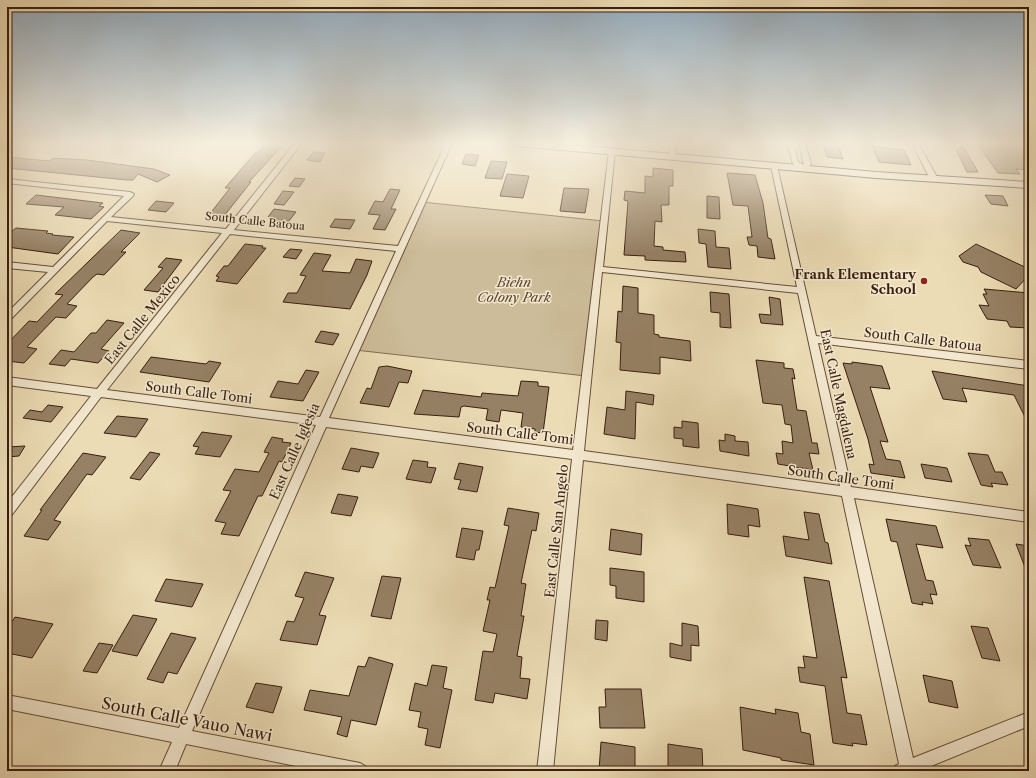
<svg xmlns="http://www.w3.org/2000/svg" width="1036" height="778" font-family="'Libre Caslon Text',serif">
<style>
.green{fill:#cdbc99;stroke:#826d54}
.building{fill:#968165;stroke:#381e0e}
.lines{fill:none;stroke-linecap:round;stroke-linejoin:round}
.street-casing{stroke:#654e38;stroke-width:2}
.secondary-casing{stroke:#381e0e;stroke-width:2}
.street{fill:#f3e8cf;fill-rule:evenodd}
.secondary{fill:#f3e8cf;fill-rule:evenodd}
.poi-dot{fill:#8f2418;stroke:#f3e8cf;stroke-width:1.5}
.labels{text-anchor:middle;dominant-baseline:central;stroke-width:3;stroke-linejoin:round;paint-order:stroke}
.far-street-label{font-size:11px;fill:#381e0e;stroke:#f3e8cf}
.poi-label{font-size:13px;font-weight:bold;fill:#381e0e;stroke:#f3e8cf;text-anchor:end}
.park-label{font-size:13px;font-style:italic;fill:#5d4631;stroke:#f3e8cf}
.street-label{font-size:13px;fill:#381e0e;stroke:#f3e8cf}
.near-street-label{font-size:16px;fill:#381e0e;stroke:#f3e8cf}
</style>
<rect width="100%" height="100%" fill="#ecdcb5"/>
<filter id="stains"><feTurbulence type="fractalNoise" baseFrequency=".005" numOctaves="4"/><feColorMatrix values="0 0 0 0 .2 0 0 0 0 .09 0 0 0 0 .02 0 0 0 .5 -.17"/></filter>
<radialGradient id="worn" r=".72"><stop offset=".6" stop-color="#630" stop-opacity="0"/><stop offset="1" stop-color="#630" stop-opacity=".3"/></radialGradient>
<path class="green" d="M422,202L603,221L586,376L355,350Z"/>
<g class="building">
<path d="M267,143L283,145L249,182H251L220,221L206,219L230,188H225L256,152H259Z"/>
<path d="M822,143L838,145L843,159L827,157Z"/>
<path d="M977,143H1029V170L1016,169L1020,174L998,173Z"/>
<path d="M872,146L904,150L911,165L879,162Z"/>
<path d="M963,146L978,172H967L956,150Z"/>
<path d="M314,152L325,153L320,162L307,160Z"/>
<path d="M466,154L479,155L475,166L462,164Z"/>
<path d="M7,157L49,161L53,158L87,160L154,169L170,175L157,182L138,174L133,180H127L7,168Z"/>
<path d="M491,161L507,162L502,179L485,178Z"/>
<path d="M653,168L673,170V186H669V205H661L662,222L655,221L654,246L663,247V250L685,252L686,262L645,260V256L624,255L628,201L624,200L625,191L645,193V176L653,177Z"/>
<path d="M727,173L755,175L763,203L768,238L771,239L775,259L758,257L757,246L749,245L747,237H752L748,206L733,205Z"/>
<path d="M507,174L529,176L523,198L500,196Z"/>
<path d="M295,178L305,179L299,187L289,186Z"/>
<path d="M564,188L589,189L585,213L560,211Z"/>
<path d="M390,189L400,190L391,209H396L385,230L373,229L380,215L368,214L375,201L383,202Z"/>
<path d="M283,191L294,192L284,205L274,204Z"/>
<path d="M36,195L103,203L99,206L104,207L91,219L55,215L64,207L26,204Z"/>
<path d="M985,195L1003,196L1008,206L991,204Z"/>
<path d="M707,196L719,197L720,219L707,218Z"/>
<path d="M156,201L174,203L166,212L148,210Z"/>
<path d="M274,209L296,212L288,222L273,221L275,218L268,217Z"/>
<path d="M335,219L355,220L350,229L330,227Z"/>
<path d="M16,228L48,231L46,233L53,234L52,235L74,237L58,254L7,247V235Z"/>
<path d="M698,229L715,231L716,247L729,248L731,269L708,267L706,244L699,243Z"/>
<path d="M121,230L140,233L121,252H126L104,275L97,274L93,277L67,304L77,306L66,318L56,317L27,347L37,349L24,363L7,361V344L29,321L37,322L63,295L55,294Z"/>
<path d="M245,244L263,246L262,248H266L237,284L216,281L219,277L216,276L224,266H228Z"/>
<path d="M976,244L1029,269V275L1016,289L981,272L978,267L963,262L959,256Z"/>
<path d="M290,249L302,250L296,259L283,257Z"/>
<path d="M314,253L331,255L322,271L350,273L356,259L372,261L367,275L350,309L283,302L288,293H297L306,276L300,275Z"/>
<path d="M166,258L182,260L158,292L144,290L163,268L158,267Z"/>
<path d="M623,286L638,288V313L654,315V334L659,335V337L690,341L691,361L660,357V374L620,370L621,343L616,342L618,311L622,312Z"/>
<path d="M984,289L1029,293V328L1010,327L1007,321L987,319L979,305L989,306L983,294H987Z"/>
<path d="M710,292L729,294L731,328L720,327V313L711,312Z"/>
<path d="M769,297L780,299L783,325L761,323L759,314L771,315Z"/>
<path d="M107,320L124,323L101,349L109,351L98,363L71,359L65,366L49,364L61,350L74,352L91,333H96Z"/>
<path d="M321,331L339,334L333,345L315,342Z"/>
<path d="M151,357L206,364L209,361L221,363L209,382L140,372Z"/>
<path d="M756,360L784,363V368L793,369L795,379L792,378L797,410L806,411L812,443H817L819,454L809,453L813,470L778,464L776,453L783,454L782,441L793,443L791,425L785,424L782,405L763,403Z"/>
<path d="M852,362L882,366L890,389L870,387L888,442L880,441L886,459L900,461L905,478L871,473L869,464L874,465L868,439L843,363L852,364Z"/>
<path d="M387,366L412,371L408,383L399,382L389,407L360,403L367,388L371,389L379,367Z"/>
<path d="M306,370L319,372L303,401L270,397L278,381L298,384Z"/>
<path d="M932,371L1029,386V425L1014,395L962,388L967,402L943,399Z"/>
<path d="M521,381L538,382V386L549,387L543,433L535,432V429L521,427L523,413L501,410L499,422L486,420L488,409L464,406L461,407L459,417L414,414L423,390L481,397L482,393L518,396Z"/>
<path d="M626,391L654,395L653,405L636,402L635,439L604,434L607,407L625,410Z"/>
<path d="M48,405L63,407L51,422L23,418L30,410L42,412Z"/>
<path d="M117,416L148,419L136,437L104,433Z"/>
<path d="M682,421L698,423L699,448L683,446V439L674,438V427L682,428Z"/>
<path d="M202,432L232,436L220,457L195,454L199,447L193,446Z"/>
<path d="M725,434L735,436V441L748,442L749,456L720,451L719,440L725,441Z"/>
<path d="M272,437L283,439L282,442L291,443L282,462L279,461L262,496H258L239,536L221,534L226,523L215,521L231,491L223,490L235,469L259,472L269,453L264,452Z"/>
<path d="M25,446L19,456L7,457V447Z"/>
<path d="M351,448L379,453L373,468L361,466L359,472L342,469Z"/>
<path d="M150,452L160,454L140,480L130,478Z"/>
<path d="M83,453L106,457L92,475L87,474L54,520L61,522L48,540L24,536L42,510H40Z"/>
<path d="M968,453L988,455L995,472H1002L1008,485L991,483L993,487L981,485Z"/>
<path d="M413,460L428,462L427,467L436,468L431,483L406,479Z"/>
<path d="M459,463L483,467L477,492L458,489L461,480L454,479Z"/>
<path d="M921,464L947,468L952,482L925,478Z"/>
<path d="M338,494L358,497L351,516L331,513Z"/>
<path d="M727,504L758,509L760,527L748,525L749,537L728,534Z"/>
<path d="M508,508L539,513L536,531L532,530L521,583L526,584L521,616H524L517,656L522,657L520,678L530,679L527,699L495,693L493,703L475,700L483,651L493,652L497,634L483,631L490,600H487L490,587L495,588L509,526L504,525Z"/>
<path d="M804,512L819,514L825,542L828,543L832,564L786,556L783,536L809,540Z"/>
<path d="M886,519L936,526L943,548L916,544L926,580L933,581L937,595L930,594L933,604L922,602L923,605L912,603L897,542L891,541Z"/>
<path d="M462,528L483,531L479,550H476L474,560L456,557Z"/>
<path d="M611,529L642,534L641,555L609,550Z"/>
<path d="M968,538L989,540L1001,568L973,565L965,545L971,546Z"/>
<path d="M1016,544L1029,546V575H1028Z"/>
<path d="M610,568L644,572V602L616,598V586L610,585Z"/>
<path d="M305,572L334,578L319,615L326,616L317,645L280,640L287,621L294,622L304,598L295,596Z"/>
<path d="M382,576L401,578L391,619L371,616Z"/>
<path d="M804,577L829,581L847,678L841,677L847,713L861,715L867,745L852,743L853,746L833,743L825,686L800,682L798,667L805,668L803,656L817,658Z"/>
<path d="M166,579L203,584L192,607L155,601Z"/>
<path d="M133,615L157,619L137,656L112,651Z"/>
<path d="M15,617L53,624L32,658L7,653V629Z"/>
<path d="M596,620L608,621L607,641L595,639Z"/>
<path d="M682,623L698,626L699,646L691,645V661L670,657V643L682,646Z"/>
<path d="M971,626L988,628L1000,661L982,658Z"/>
<path d="M171,633L196,638L177,674L168,672L163,683L147,679Z"/>
<path d="M99,643L113,645L97,673L83,671Z"/>
<path d="M369,657L393,664L376,725L351,720L347,737L337,734L342,717L304,710L310,690L349,696L358,666L365,667Z"/>
<path d="M432,665L447,667L443,688L452,690L440,748L425,745L428,729L418,727L421,712L409,710L415,683L427,686Z"/>
<path d="M923,675L952,681L958,708L929,702Z"/>
<path d="M256,683L282,687L273,713L246,707Z"/>
<path d="M605,689H641L645,728H600L599,707H606Z"/>
<path d="M740,707L776,714L775,709L798,713L801,732L810,734L814,765L781,760V758L743,750Z"/>
<path d="M601,742L635,747V771H599Z"/>
<path d="M668,744L702,749L703,771L668,770Z"/>
</g>
<g class="lines">
<defs>
<g id="street">
<path d="M295,143H302L234,230L398,246L446,143H452L329,418L573,450L609,151L612,149L615,151L603,267L797,287L771,166L774,164L777,166L816,336L1029,361V369L818,343L851,487L1029,512V522L854,498L913,758L1029,712V726L919,771H892L895,766L899,764L842,496L583,460L553,771H537L572,459L326,427L192,731L360,763L365,766L368,771H321L186,744L175,771H159L172,742L7,709V695L179,728L316,425L101,397L11,516L7,517V503L91,396L7,385V377L97,389L222,233L107,221L10,320L7,321V313L48,272L7,268V262L53,267L124,196L7,183V179L130,192L134,194L133,196L111,217L226,229ZM230,234L396,251L320,417L107,390ZM602,272L798,293L840,486L584,451Z"/>
<path d="M670,143H676L675,157L670,156Z"/>
<path d="M787,143H793L798,162L804,165L799,143H805L811,164L807,170H803L793,164Z"/>
<path d="M912,143H918L938,179L937,181L930,179Z"/>
</g>
<path id="secondary" d="M512,143H550L876,172L1029,182V188L876,178L517,146Z"/>
</defs>
<use href="#street" class="street-casing"/>
<use href="#secondary" class="secondary-casing"/>
<use href="#street" class="street"/>
<use href="#secondary" class="secondary"/>
</g>
<linearGradient id="sky" x2="0" y2="1"><stop stop-color="#91aabd"/><stop offset="0.57" stop-color="#f6efde"/><stop offset="1" stop-color="#f6efde" stop-opacity="0"/></linearGradient>
<rect width="1036" height="252" fill="url(#sky)"/>
<circle class="poi-dot" cx="924" cy="281" r="4"/>
<g class="labels">
<g class="far-street-label">
<text transform="translate(255 221) rotate(6)">South Calle Batoua</text>
</g>
<g class="poi-label">
<text x="916" y="274">Frank Elementary<tspan x="916" dy="15">School</tspan></text>
</g>
<g class="park-label">
<text x="514" y="282">Biehn<tspan x="514" dy="15">Colony Park</tspan></text>
</g>
<g class="street-label">
<text transform="translate(142 319) rotate(-51)">East Calle Mexico</text>
<text transform="translate(923 339) rotate(7)">South Calle Batoua</text>
<text transform="translate(199 392) rotate(7)">South Calle Tomi</text>
<text transform="translate(839 394) rotate(78)">East Calle Magdalena</text>
<text transform="translate(520 433) rotate(7)">South Calle Tomi</text>
<text transform="translate(294 451) rotate(-66)">East Calle Iglesia</text>
<text transform="translate(841 477) rotate(8)">South Calle Tomi</text>
<text transform="translate(556 531) rotate(-84)">East Calle San Angelo</text>
</g>
<g class="near-street-label">
<text transform="translate(187 719) rotate(11)">South Calle Vauo Nawi</text>
</g>
</g>
<rect width="1036" height="778" fill="none" stroke="#ecdcb5" stroke-width="24"/>
<rect x="8" y="8" width="1020" height="762" fill="none" stroke="#381e0e" stroke-width="2"/>
<rect x="12" y="12" width="1012" height="754" fill="none" stroke="#381e0e"/>
<rect width="100%" height="100%" filter="url(#stains)"/>
<rect width="100%" height="100%" fill="url(#worn)"/>
</svg>
